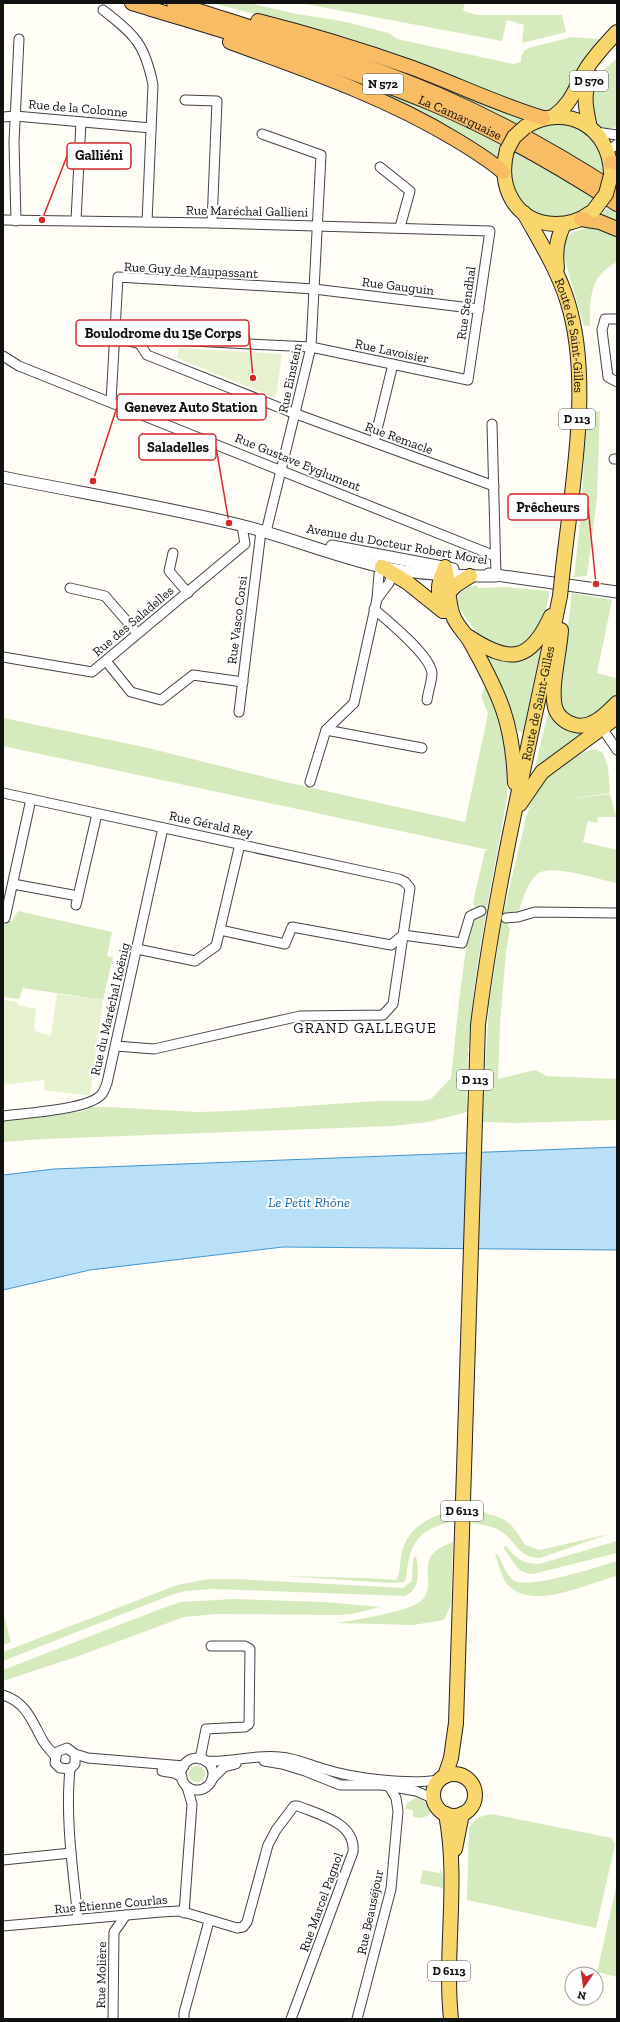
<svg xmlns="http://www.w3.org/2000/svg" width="620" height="2022" font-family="'Zilla Slab',serif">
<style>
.green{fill:#d5ebbd}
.pitch{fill:#e6f2cf}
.water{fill:#b9e0f7;stroke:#3f96cf}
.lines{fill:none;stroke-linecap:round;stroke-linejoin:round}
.minor-casing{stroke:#444;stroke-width:11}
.tertiary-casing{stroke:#444;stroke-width:13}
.primary-casing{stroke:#222;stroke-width:16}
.trunk-casing{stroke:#222;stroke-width:16}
.minor{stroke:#fff;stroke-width:9}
.tertiary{stroke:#fff;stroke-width:11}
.primary{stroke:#f9d66b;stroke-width:14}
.trunk{stroke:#f7bc64;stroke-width:14}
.primary-bridge-casing{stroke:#222;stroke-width:16;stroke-linecap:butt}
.primary-bridge{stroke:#f9d66b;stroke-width:14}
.labels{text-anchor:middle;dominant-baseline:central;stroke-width:4;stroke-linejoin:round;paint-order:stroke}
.shield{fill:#fff;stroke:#585858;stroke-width:1}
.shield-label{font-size:12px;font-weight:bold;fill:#111}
.street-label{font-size:13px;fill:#111;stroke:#fff}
.water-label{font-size:14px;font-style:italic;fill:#1768a6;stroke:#fff}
.quarter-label{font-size:15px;letter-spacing:1px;fill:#111;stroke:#fff}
.leader{fill:none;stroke:#d62828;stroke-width:1.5}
.callout-dot{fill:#d62828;stroke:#fff;stroke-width:1.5}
.callout{fill:#fff;stroke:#d62828;stroke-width:1.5}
.callout-label{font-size:14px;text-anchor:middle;font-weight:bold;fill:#111}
</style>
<rect width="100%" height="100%" fill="#fffdf5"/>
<g class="green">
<path d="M211,3H249L297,14L342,21L389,33L397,39L513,64L521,62V56L525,50L532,47L572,37L600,39L588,54L577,71L564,99L550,111L542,112L510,102L401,56L346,37Z"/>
<path d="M300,3H465L463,11L478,15H562L566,32L522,43L524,25L507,20L502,41Z"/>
<path d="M356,55L461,91L525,120L516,125L436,86Z"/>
<path d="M617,58V127C612,128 606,129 602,127C587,121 589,91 595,79C597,74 612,64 617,58Z"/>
<path d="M319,69L398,96L502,144L499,160Z"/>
<path d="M563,122L578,126L590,135L605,161L604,177L530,132L534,128Z"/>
<path d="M514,151L596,199C589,206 583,212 574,216C546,226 512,205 510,175C509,167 511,159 514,151Z"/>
<path d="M608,208L617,213V224L599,216Z"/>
<path d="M593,227L608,230L617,236V262C589,276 590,299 590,326H584C581,312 561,254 563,245C567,231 581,229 593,227Z"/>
<path d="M587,408L600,412L597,497L587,576L574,577L581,513Z"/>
<path d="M477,585L478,588L505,587L549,591C547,615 539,644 511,647C506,648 500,649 495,646C478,639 466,619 457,603C457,592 467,587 477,585Z"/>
<path d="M572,593L612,600L597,673L617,678V696C600,712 590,725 565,714L559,699Z"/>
<path d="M542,644L523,733L518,731L497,680L477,649L489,655Z"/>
<path d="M485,686L490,691L504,738L507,767V798C489,902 464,1006 467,1112L428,1122L392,1126L44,1139L3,1142V1120L42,1117L83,1111L92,1107H109L197,1112L232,1111L377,1101H422L431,1099L451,1078L460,992L467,942L472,920L477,909L473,904L475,893L485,851L489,850L3,746V718L144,747L281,781L465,822L488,714L481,696Z"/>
<path d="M550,712L588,731L534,771L548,713Z"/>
<path d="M594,749L603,753L608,767L610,793L569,799L610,794L616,817H598L597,823L588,821L583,842L617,850V883C599,880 553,864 539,873C528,880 523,899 519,911L510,915L506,922L510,929L506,951L500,1024L498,1079L535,1070L547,1076L617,1079V1120L517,1123L482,1122L489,1005L503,915L527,814L536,791L553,769L580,754Z"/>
<path d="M18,911L112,932L107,956L113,957L103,1000L23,988L19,999L3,997V922L12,921Z"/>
<path d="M480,1509C488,1516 497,1515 505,1520C514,1526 520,1537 525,1545L540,1550L609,1534L540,1558C515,1557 517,1539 497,1529C490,1526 480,1524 472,1523V1512Z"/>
<path d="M455,1510V1521C428,1527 413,1535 408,1564C406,1570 408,1576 404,1582L390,1583L284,1576L365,1578L396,1580C401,1572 399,1566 401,1557C405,1528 429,1516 455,1510Z"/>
<path d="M617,1541V1553L533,1574C517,1575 512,1558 503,1547L504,1546L507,1547C516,1559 524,1564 539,1564Z"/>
<path d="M453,1542L451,1605L444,1620L413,1625L338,1623C357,1619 412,1612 423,1599C439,1579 410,1557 453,1542Z"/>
<path d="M495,1553L498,1555C502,1562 506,1574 512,1579C525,1592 599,1566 617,1561V1576C588,1583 535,1610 510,1587C502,1580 498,1563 495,1553Z"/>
<path d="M416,1555C418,1571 422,1588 405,1596L213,1589L185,1591L171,1595L3,1661V1652L177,1585L209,1579H237L403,1588L412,1581L413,1559Z"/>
<path d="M234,1599L325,1602L380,1607L352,1614L337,1615L216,1614L184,1617L76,1657L3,1681V1670L168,1606L181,1602Z"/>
<path d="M3,1613L11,1642L3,1645Z"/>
<circle cx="197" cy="1774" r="8"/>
<path d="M416,1798L422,1800L428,1805L430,1815L421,1818L413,1817V1810L405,1809L407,1803Z"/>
<path d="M491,1814L612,1838L615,1845L596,1928L467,1900L469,1828C475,1818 480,1816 491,1814Z"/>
<path d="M440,1868L443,1876V1888L420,1883L423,1870L440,1873Z"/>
<path d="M617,1883V1977L597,1972Z"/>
</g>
<g class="pitch">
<path d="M179,348L282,354L276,398L177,358Z"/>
<path d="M57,994L103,1000L90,1096L44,1090L45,1080L3,1085V1000L17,1002L18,1005L36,1009L34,1027L35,1031L51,1036Z"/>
</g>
<path class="water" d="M617,1147V1250L283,1247L90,1270L3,1290V1175L54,1169Z"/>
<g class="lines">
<defs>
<g id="minor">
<path d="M103,10C135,35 145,44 153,85L147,222"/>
<path d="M185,100L217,101L212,223"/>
<path d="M3,117L15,116L151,128"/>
<path d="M596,132L617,135"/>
<path d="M262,134L321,155L311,347L266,532"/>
<path d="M608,151L617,144"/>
<path d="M380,167L410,191L400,227"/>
<path d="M3,220L212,223L490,231L468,380L311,347L151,339L140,344L115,337"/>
<path d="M76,220L81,122"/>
<path d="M16,221L14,142L19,39"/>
<path d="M617,319H605L602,330L608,377L617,382"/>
<path d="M140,344L147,355L288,411L494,486"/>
<path d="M3,356L19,366L495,556"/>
<path d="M111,402L118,277L314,289L479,309"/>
<path d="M492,424L496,576"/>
<path d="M374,442L393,364"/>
<path d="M614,459H617"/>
<path d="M173,553L169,571L188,593"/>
<path d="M70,588L105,596L137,633"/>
<path d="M377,599L389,583L395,569"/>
<path d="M374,609C388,621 430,655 432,673C432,681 428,692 427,700"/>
<path d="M3,657L92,672L245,544L242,526"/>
<path d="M106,661L131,692L161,700L193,675L243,682"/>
<path d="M239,712L261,531"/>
<path d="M600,725L617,750"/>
<path d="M326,730L422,748"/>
<path d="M310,782L326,730L354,703L377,599L379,574L384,564"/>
<path d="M3,793L399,879L405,882L410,888L393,1004L383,1015L300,1016L154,1049L116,1046"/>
<path d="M13,884L78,896"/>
<path d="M76,905L97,814"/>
<path d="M5,918L31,799"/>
<path d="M506,918L518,917L535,912L617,913"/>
<path d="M220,930L285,944L292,927L391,945L403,935L462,943L470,916L481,911"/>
<path d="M137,949L195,961L216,946L240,844"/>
<path d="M3,1116C25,1113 89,1110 102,1094C104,1091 106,1086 107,1083L163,828"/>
<path d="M3,1695C26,1702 32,1721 43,1741C46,1746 51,1751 55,1756"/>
<path d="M75,1754V1764L70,1769L60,1768L55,1763L57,1752L67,1748L75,1754L88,1758L184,1766"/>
<circle cx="197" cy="1774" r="16"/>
<path d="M200,1759L206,1729L245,1727L249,1724L250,1649L245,1646H211"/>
<path d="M205,1761C230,1763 255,1754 280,1757C295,1758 310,1765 324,1769C352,1778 413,1786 441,1779"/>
<path d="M264,1761L282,1764L305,1771L340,1785H382L416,1791L434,1799"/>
<path d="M70,1769C65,1818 73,1870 78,1919"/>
<path d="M162,1771L174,1773L182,1777"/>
<path d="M212,1779L224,1767L236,1764"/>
<path d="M3,1860L71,1853"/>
<path d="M184,1913L192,1804L187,1787"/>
<path d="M3,1926L161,1912L180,1911L237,1928L243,1927L247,1922L268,1845L276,1830L294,1806H298C320,1815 356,1823 353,1852L291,2019"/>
<path d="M113,2019L114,1932L126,1915"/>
<path d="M184,2019V2013L209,1921"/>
<path d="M357,2019L391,1889L398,1811L396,1798L389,1786"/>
</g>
<g id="tertiary">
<path d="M3,477C82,493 162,506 240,525C288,537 334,556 382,567C420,575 458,576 496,576"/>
<path d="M332,546L453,569"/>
<path d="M489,574L617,592"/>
</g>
<g id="primary">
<path d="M554,116C571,104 575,89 585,71C594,56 606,44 617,32"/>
<path d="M525,127C566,102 610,126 611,174"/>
<path d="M590,128C586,109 582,94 591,76"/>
<path d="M507,150C497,186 515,223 555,224C568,224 580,221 590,213"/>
<path id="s1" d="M524,213C540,242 558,270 568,303C592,381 572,487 563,568"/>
<path d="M557,268C555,251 557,239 564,224"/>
<path d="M382,567L408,583L443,611"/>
<path d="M445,567C449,584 447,603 454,618C458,627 466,634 471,643C500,695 513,723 515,783"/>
<path d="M449,592L456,585L470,576"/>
<path d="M444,611C437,595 437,584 445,568"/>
<path d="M561,630C560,651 550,688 555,707C557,716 566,723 575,725C592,729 606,714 617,703"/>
<path d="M469,637C510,664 530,662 551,616"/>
<path d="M520,804L542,772L614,719"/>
<circle cx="454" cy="1795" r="21"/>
<path id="s2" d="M445,1776L451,1758L456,1723L478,1025C496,880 531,739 560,596"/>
<path d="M446,1814C459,1882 444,1951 451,2019"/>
<path d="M455,1849L462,1814"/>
</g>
<g id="trunk">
<path id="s3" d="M132,3C233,34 336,63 433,104C498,131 558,166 617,204"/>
<path d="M174,3C263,32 353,58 439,95C501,122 561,155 617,192"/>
<path d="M258,21C310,34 362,50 413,68C456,84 499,105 543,118"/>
<path d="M230,42C306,70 383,96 453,138C470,148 488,159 503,172"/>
<path d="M611,163L617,167"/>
<path d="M581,219L600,222L617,229"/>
</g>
</defs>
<use href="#minor" class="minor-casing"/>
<use href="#tertiary" class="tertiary-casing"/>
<use href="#primary" class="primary-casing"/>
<use href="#trunk" class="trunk-casing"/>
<use href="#minor" class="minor"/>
<use href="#tertiary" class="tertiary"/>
<use href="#primary" class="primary"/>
<use href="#trunk" class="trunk"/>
<defs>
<g id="primary-bridge">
<path d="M507,150L514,137L525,127"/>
<path d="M594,210L606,194L611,175"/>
<path d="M560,596L563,568"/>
</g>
</defs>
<use href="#primary-bridge" class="primary-bridge-casing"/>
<use href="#primary-bridge" class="primary-bridge"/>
</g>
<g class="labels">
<g class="shield">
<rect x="570" y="71" width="38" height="20" rx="3"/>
<rect x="363" y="74" width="40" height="20" rx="3"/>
<rect x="559" y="409" width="36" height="20" rx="3"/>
<rect x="457" y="1070" width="36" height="20" rx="3"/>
<rect x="441" y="1501" width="42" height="20" rx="3"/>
<rect x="428" y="1961" width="42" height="20" rx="3"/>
</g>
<g class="shield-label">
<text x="589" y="81">D 570</text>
<text x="383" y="84">N 572</text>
<text x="577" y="419">D 113</text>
<text x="475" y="1080">D 113</text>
<text x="462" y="1511">D 6113</text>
<text x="449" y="1971">D 6113</text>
</g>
<g class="street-label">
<text transform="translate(78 108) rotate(5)">Rue de la Colonne</text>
<text stroke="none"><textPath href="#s3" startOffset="348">La Camarguaise</textPath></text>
<text transform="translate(247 211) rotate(1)">Rue Maréchal Gallieni</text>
<text transform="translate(191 270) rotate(3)">Rue Guy de Maupassant</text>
<text transform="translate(398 286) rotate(7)">Rue Gauguin</text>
<text transform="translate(466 303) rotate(-82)">Rue Stendhal</text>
<text stroke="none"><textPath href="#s1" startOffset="133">Route de Saint-Gilles</textPath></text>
<text transform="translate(392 351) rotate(12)">Rue Lavoisier</text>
<text transform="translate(290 378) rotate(-78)">Rue Einstein</text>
<text transform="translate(399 438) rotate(20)">Rue Remacle</text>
<text transform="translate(298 462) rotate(22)">Rue Gustave Eyglument</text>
<text transform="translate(397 544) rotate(10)">Avenue du Docteur Robert Morel</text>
<text transform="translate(237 620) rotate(-83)">Rue Vasco Corsi</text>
<text transform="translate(133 621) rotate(-40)">Rue des Saladelles</text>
<text stroke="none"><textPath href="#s2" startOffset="1080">Route de Saint-Gilles</textPath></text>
<text transform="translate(211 824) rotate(12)">Rue Gérald Rey</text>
<text transform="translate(110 1009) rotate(-77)">Rue du Maréchal Koënig</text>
<text transform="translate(321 1902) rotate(-70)">Rue Marcel Pagnol</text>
<text transform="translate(111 1904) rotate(-5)">Rue Étienne Courlas</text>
<text transform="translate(370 1912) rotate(-78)">Rue Beauséjour</text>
<text transform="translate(101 1975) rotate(-89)">Rue Molière</text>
</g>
<g class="water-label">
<text x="309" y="1202">Le Petit Rhône</text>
</g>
<g class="quarter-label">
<text x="365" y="1028">GRAND GALLEGUE</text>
</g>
</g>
<path class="leader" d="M42 220L67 156M253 378L249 333M93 481L117 407M229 523L216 447M596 584L588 507"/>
<g class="callout-dot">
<circle cx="42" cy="220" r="4"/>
<circle cx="253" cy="378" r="4"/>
<circle cx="93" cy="481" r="4"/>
<circle cx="229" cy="523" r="4"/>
<circle cx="596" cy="584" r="4"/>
</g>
<g class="callout">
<rect x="67" y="143" width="64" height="26" rx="4"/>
<rect x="76" y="320" width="173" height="26" rx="4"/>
<rect x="117" y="394" width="149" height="26" rx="4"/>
<rect x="139" y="434" width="77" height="26" rx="4"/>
<rect x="508" y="494" width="80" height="26" rx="4"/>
</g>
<g class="callout-label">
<text x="99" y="160">Galliéni</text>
<text x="163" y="338">Boulodrome du 15e Corps</text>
<text x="191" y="412">Genevez Auto Station</text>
<text x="178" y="452">Saladelles</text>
<text x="548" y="512">Prêcheurs</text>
</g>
<rect width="620" height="2022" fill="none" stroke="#111111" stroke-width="8"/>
<g transform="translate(584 1986) rotate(193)"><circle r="19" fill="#ffffff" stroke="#a0a0a0"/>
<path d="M0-3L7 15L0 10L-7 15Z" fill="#c4262e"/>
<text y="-6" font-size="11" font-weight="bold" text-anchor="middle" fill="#111111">N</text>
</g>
</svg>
